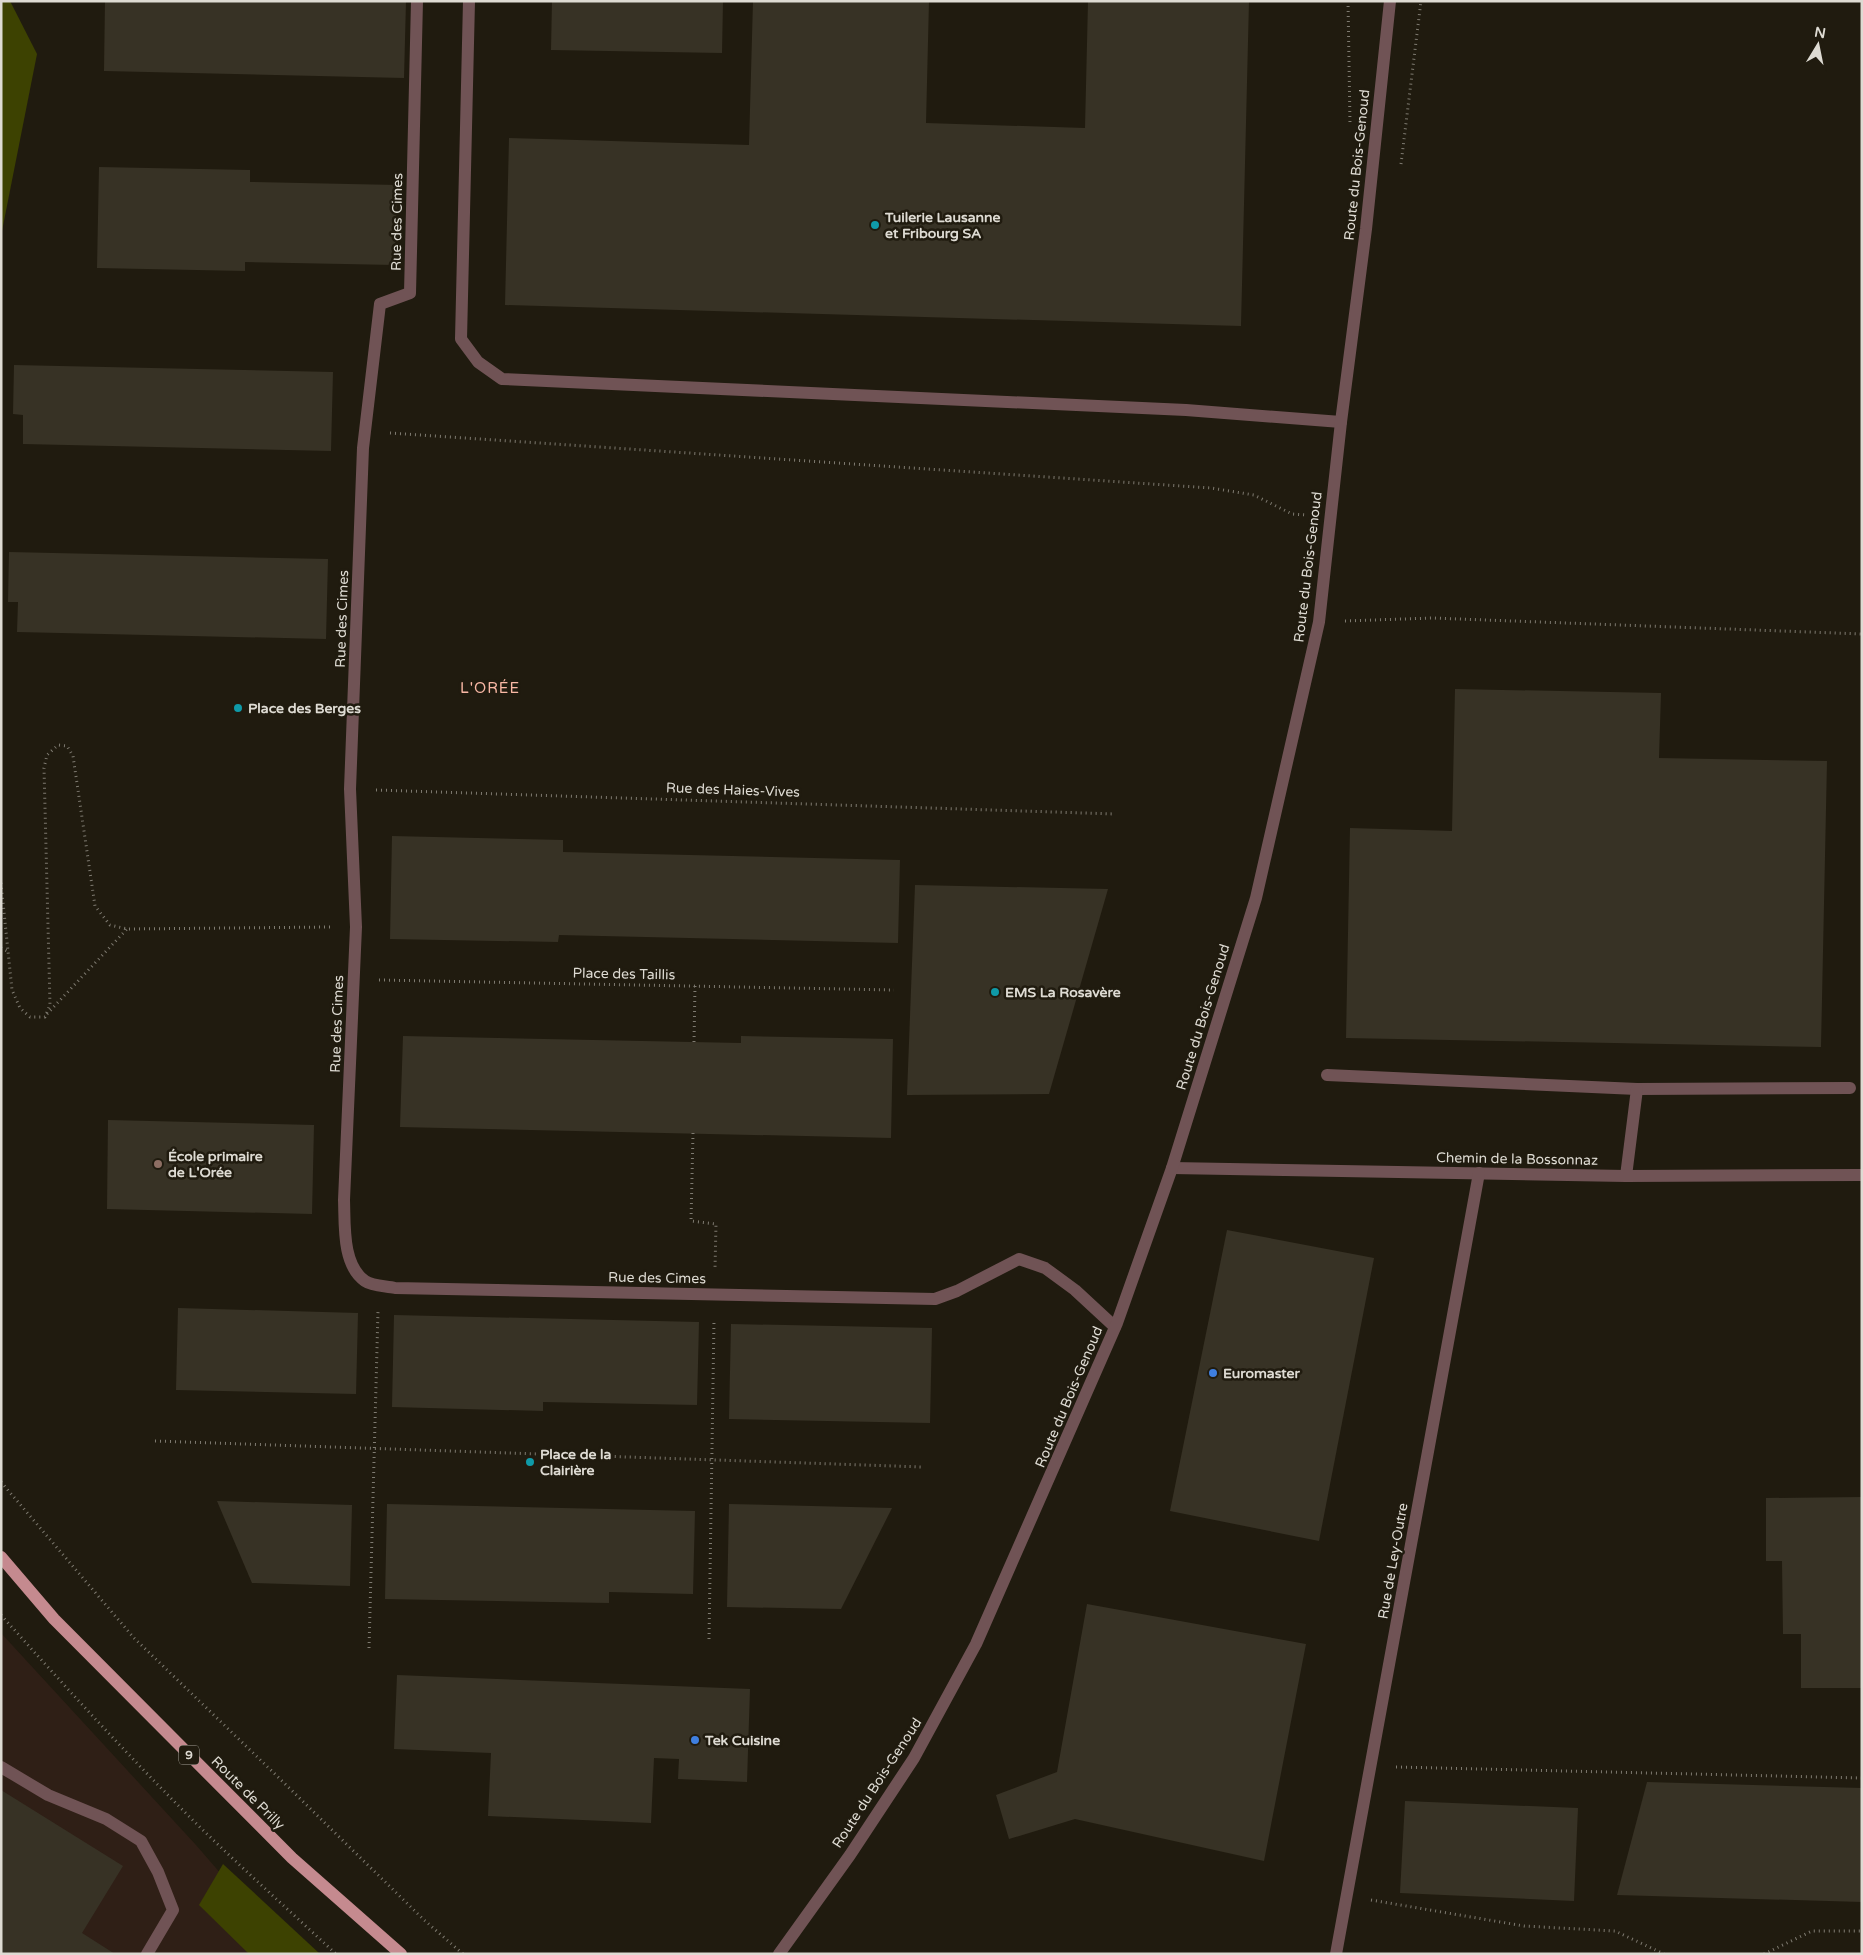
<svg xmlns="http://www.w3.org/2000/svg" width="1863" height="1955" font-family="'Varela Round',sans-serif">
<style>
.commercial{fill:#2f1f16}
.green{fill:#3d4201}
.building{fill:#373225}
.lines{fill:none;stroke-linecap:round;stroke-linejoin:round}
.path{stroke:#7f7b71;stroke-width:3;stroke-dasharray:1 4;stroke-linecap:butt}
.lane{stroke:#705355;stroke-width:12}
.street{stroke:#705355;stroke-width:12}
.primary{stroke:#c58a8f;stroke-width:12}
.culture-dot{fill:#0f9aa8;stroke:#201b0f;stroke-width:2}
.education-dot{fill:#8d6e63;stroke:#201b0f;stroke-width:2}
.shop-dot{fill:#3f7fe0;stroke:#201b0f;stroke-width:2}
.labels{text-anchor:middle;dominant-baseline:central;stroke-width:5;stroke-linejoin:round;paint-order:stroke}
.shield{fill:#201b0f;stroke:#a5a198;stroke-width:1}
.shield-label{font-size:12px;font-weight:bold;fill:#dedbd3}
.street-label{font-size:14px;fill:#dedbd3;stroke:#201b0f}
.poi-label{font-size:14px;font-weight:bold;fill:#dedbd3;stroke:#201b0f;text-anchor:start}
.neighbourhood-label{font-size:15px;letter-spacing:1px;fill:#f9b8a5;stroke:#201b0f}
</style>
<rect width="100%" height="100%" fill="#201b0f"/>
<path class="commercial" d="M1,1633L196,1845L268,1928L297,1954H1Z"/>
<g class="green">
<path d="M1,1H10L37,54L1,236Z"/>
<path d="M223,1864L320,1954H249L199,1905Z"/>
</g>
<g class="building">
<path d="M105,1H406L404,78L104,71Z"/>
<path d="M552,1H723L722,53L551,50Z"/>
<path d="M753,1H929L926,123L1085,128L1088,1H1249L1241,326L505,305L509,138L749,145Z"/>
<path d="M99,167L250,170V182L397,185L395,265L245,262V271L97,268Z"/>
<path d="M14,365L333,372L331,451L23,444V415L13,414Z"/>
<path d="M9,552L328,559L326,639L17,632L18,602H8Z"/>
<path d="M1455,689L1661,693L1659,758L1827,761L1821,1047L1346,1038L1350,828L1452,831Z"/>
<path d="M392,836L563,840V852L900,860L898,943L559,935L558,942L390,939Z"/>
<path d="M915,885L1108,889L1049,1094L907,1095Z"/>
<path d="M403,1036L741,1043V1036L893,1039L891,1138L400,1127Z"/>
<path d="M108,1120L314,1125L312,1214L107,1209Z"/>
<path d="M1227,1230L1374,1258L1319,1541L1170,1511Z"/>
<path d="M178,1308L358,1313L356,1394L176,1390Z"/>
<path d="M394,1315L699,1322L697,1405L543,1402V1411L392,1407Z"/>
<path d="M731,1324L932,1328L930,1423L729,1419Z"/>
<path d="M1862,1497V1688H1801V1634H1783L1782,1561H1766V1498Z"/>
<path d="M217,1501L352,1505L350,1586L252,1583Z"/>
<path d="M387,1504L695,1511L693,1594L609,1592V1603L385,1599Z"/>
<path d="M729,1504L892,1508L841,1609L727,1607Z"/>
<path d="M1087,1604L1306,1644L1264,1861L1075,1819L1009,1839L996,1795L1057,1772Z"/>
<path d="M397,1675L750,1689L747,1782L678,1779L679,1759L654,1758L651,1823L488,1816L491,1753L394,1749Z"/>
<path d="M1647,1782L1862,1788V1902L1617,1895Z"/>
<path d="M1,1790L123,1866L82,1933L115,1954H1Z"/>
<path d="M1405,1801L1578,1808L1574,1901L1400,1893Z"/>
</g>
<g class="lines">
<g class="path">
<path d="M1348,1L1350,124"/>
<path d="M1401,164L1421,1"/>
<path d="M390,433L1211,488L1254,495L1292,514L1307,515"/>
<path d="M1345,621L1432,618L1862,634"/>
<path d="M376,790L1115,814"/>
<path d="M1,883L12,990L20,1008L30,1017H45L50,1005L44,768L47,755L58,745L67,746L73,756L95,906L110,925L127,929L330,927"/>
<path d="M1,948L9,952"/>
<path d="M379,980L894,990"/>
<path d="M47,1014L127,929"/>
<path d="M694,1042L695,986"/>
<path d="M693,1133L691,1221L716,1224L715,1269"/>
<path d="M155,1441L923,1467"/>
<path d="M1,1482L134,1638L277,1776L423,1919L463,1954"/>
<path d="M1,1615C54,1674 107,1733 163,1790C218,1847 278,1900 336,1954"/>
<path d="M709,1639L714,1320"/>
<path d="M369,1648L378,1311"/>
<path d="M1396,1767L1862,1778"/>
<path d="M1371,1900L1524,1926L1615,1931L1664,1954"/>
<path d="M1764,1954L1812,1931H1862"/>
</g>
<g class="lane">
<path d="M417,1L410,293L380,304L363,448L350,789L356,927L344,1200C345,1225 342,1265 365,1281C372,1286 386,1286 395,1288L935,1299L957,1291L1019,1259L1045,1268L1075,1290L1115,1327"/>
<path d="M469,1L461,339L478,362L502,379L1186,410L1341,422"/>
<path d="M1327,1075L1637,1089L1850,1088"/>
<path d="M1626,1176L1637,1089"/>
<path d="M1,1767L48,1795L106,1819L141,1841L158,1872L173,1910L147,1954"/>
</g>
<g class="street">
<path d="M1172,1168L1626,1176L1862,1175"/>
<path d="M779,1954L850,1855L914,1758L976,1644L1117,1323L1172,1168L1256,898L1319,622L1341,422L1366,229L1390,1"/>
<path d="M1336,1954L1479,1173"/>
</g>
<path class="primary" d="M1,1557L54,1619L292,1858L401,1954"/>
</g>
<g class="culture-dot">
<circle cx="875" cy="225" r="5"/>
<circle cx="238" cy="708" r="5"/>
<circle cx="995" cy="992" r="5"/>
<circle cx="530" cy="1462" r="5"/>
</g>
<circle class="education-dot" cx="158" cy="1164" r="5"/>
<g class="shop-dot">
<circle cx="1213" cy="1373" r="5"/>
<circle cx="695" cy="1740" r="5"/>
</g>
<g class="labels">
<rect class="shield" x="179" y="1745.5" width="20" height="19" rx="4"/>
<g class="shield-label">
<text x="189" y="1755">9</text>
</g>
<g class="street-label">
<text transform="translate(1357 165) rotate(-84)">Route du Bois-Genoud</text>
<text transform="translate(397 222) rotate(-89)">Rue des Cimes</text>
<text transform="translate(1308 567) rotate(-83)">Route du Bois-Genoud</text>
<text transform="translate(342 619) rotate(-88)">Rue des Cimes</text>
<text transform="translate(733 790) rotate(2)">Rue des Haies-Vives</text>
<text transform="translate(624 974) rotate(1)">Place des Taillis</text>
<text transform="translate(1203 1017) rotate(-73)">Route du Bois-Genoud</text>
<text transform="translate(337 1024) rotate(-88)">Rue des Cimes</text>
<text transform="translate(1517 1159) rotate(1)">Chemin de la Bossonnaz</text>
<text transform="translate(657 1278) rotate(1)">Rue des Cimes</text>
<text transform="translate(1069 1397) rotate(-67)">Route du Bois-Genoud</text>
<text transform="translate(1393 1561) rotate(-80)">Rue de Ley-Outre</text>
<text transform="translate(877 1783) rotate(-57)">Route du Bois-Genoud</text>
<text transform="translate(248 1793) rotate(45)">Route de Prilly</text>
</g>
<g class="poi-label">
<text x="885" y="217">Tuilerie Lausanne<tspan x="885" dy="16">et Fribourg SA</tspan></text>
<text x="248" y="708">Place des Berges</text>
<text x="1005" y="992">EMS La Rosavère</text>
<text x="168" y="1156">École primaire<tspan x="168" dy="16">de L'Orée</tspan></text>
<text x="1223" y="1373">Euromaster</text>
<text x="540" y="1454">Place de la<tspan x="540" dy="16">Clairière</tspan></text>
<text x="705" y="1740">Tek Cuisine</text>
</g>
<g class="neighbourhood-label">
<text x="490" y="688">L'ORÉE</text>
</g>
</g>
<rect width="1863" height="1955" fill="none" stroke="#dedbd3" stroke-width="5"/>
<g transform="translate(1818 45) rotate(10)" stroke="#201b0f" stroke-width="4" paint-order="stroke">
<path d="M0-4L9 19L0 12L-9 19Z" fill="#dedbd3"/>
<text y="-8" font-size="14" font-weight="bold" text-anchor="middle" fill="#dedbd3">N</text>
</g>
</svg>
